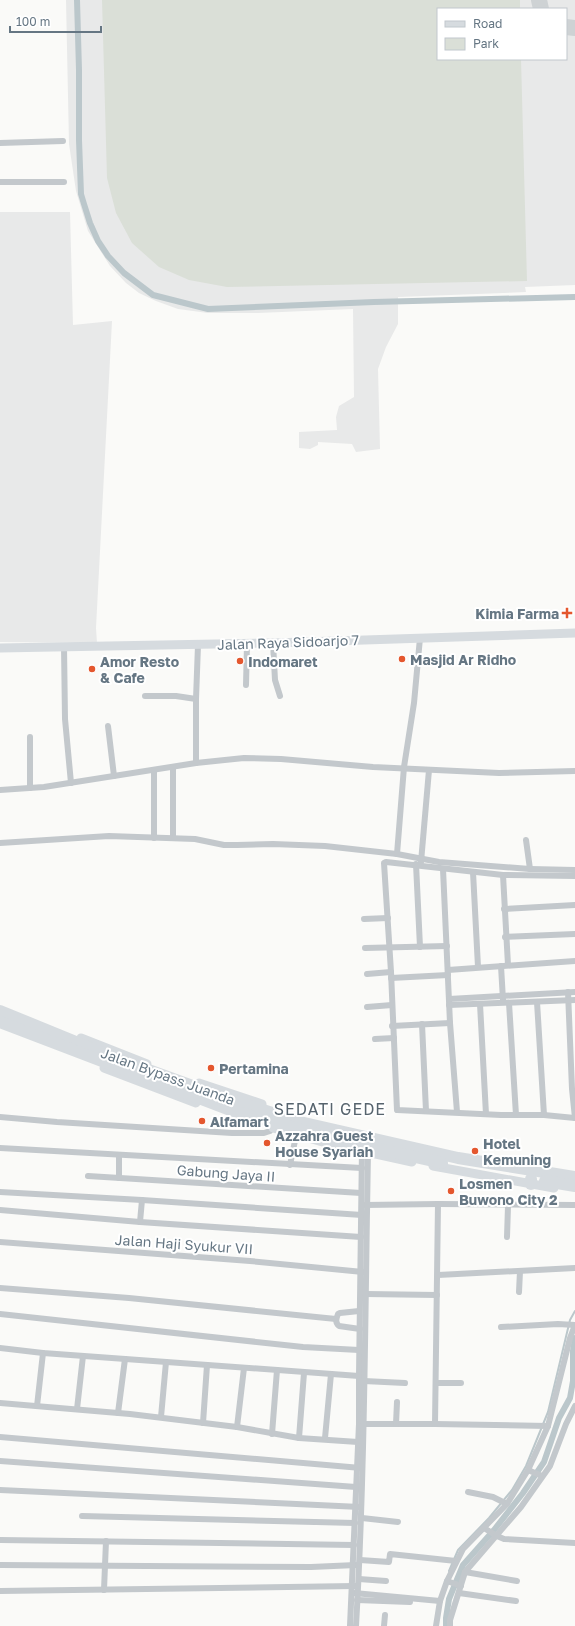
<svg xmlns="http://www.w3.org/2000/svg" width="575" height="1626" font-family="'Golos Text',sans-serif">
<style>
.built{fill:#e8e9e9;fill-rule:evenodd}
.green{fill:#dadfd7}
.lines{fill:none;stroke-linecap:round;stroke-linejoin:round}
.stream{stroke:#bbc7cb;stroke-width:2}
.canal{stroke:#bbc7cb;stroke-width:6}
.taxiway{stroke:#ced2d4;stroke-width:16}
.street{stroke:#c3c8cc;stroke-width:6}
.secondary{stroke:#d6dbdf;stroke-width:9}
.highway{stroke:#d6dbdf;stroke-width:12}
.poi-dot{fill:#e4572e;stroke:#fff;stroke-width:1.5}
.labels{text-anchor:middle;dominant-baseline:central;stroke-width:4;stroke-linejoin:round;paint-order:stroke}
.poi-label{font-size:14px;font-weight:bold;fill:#657683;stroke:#fff;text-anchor:start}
.street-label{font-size:14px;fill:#657683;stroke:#fff}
.quarter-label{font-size:16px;letter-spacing:1px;fill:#57646e;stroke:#fff}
</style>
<rect width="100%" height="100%" fill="#fafaf8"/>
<g class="built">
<path d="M66,0H575V285L525,287L526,292L398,297V324L386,347L378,369L380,449L356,452L352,444L318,442V445L310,449L299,448V432L337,430L336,417L339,406L354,397L353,309L258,313H208L178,309L156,301L139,293L126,283L110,266L88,231L76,191L69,144ZM438,9H566V59H438Z"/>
<path d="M0,212H70L73,325L112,321L96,628L97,643L0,642Z"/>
</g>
<path class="green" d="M102,0H520V9H438V59H521L527,281L227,287L189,280L159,267L132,243L116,213L107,178Z"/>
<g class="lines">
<path class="stream" d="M449,1571L458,1550L489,1518L512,1490L526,1466L548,1412L570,1320L575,1311"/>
<g class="canal">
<path d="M77,0L79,70V140L81,194L84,204L90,223L98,241L108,256L124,273L153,295L208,309L374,302L575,297"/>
<path d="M446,1626V1618L449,1599L463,1565L494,1530L523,1493L544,1462L559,1418L570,1398L573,1381V1351L575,1338"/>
</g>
<g class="taxiway">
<path d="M539,0L541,9"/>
<path d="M566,27L575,28"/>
</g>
<g class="street">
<path d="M0,143L63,141"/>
<path d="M0,182H64"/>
<path d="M273,643L275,680L280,696"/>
<path d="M64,646L65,719L71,783"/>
<path d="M246,685L247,644"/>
<path d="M145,696H176L196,699"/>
<path d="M108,726L114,776"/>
<path d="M196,763V699L198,645"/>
<path d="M154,770V838"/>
<path d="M30,788V737"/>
<path d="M0,790L44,787L196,763L244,758L281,759L373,767L499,773L575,771"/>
<path d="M173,838V767"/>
<path d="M0,843L109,836L195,839L224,845H237L273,844L325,846L397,854L439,862L530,869L526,840"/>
<path d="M397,854L404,767L414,703L420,638"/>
<path d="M421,862L429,770"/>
<path d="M416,864L420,947"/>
<path d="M443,869L450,1023L457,1112"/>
<path d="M530,869L575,870"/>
<path d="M473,872L478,967"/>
<path d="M503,875L508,965"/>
<path d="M575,876L503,875L386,862L384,863L391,972L397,1110L501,1115H544L575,1118"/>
<path d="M504,909L575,905"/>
<path d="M364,919L388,918"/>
<path d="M505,937L575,934"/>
<path d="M365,948L447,946"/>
<path d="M501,966L503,1000"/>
<path d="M448,970L575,961"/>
<path d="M367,974L391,972"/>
<path d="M391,978L448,975"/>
<path d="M568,992L572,1089L575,1118"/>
<path d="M449,999L575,992"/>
<path d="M537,1002L544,1115"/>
<path d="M509,1003L516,1115"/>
<path d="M480,1004L486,1114"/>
<path d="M449,1005L575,1000"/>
<path d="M367,1007L392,1005"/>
<path d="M422,1024L426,1111"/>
<path d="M392,1026L450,1023"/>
<path d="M375,1039L394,1038"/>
<path d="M0,1117L57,1122L232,1133H264L270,1131L273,1127"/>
<path d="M0,1148L362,1168"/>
<path d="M290,1165L296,1136"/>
<path d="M88,1176L361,1193"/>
<path d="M119,1178V1155"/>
<path d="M0,1192L142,1200L362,1215"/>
<path d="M365,1205L438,1204L575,1205"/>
<path d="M0,1210L140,1222L361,1237"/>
<path d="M140,1222L142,1200"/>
<path d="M507,1237L508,1206"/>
<path d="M0,1242L250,1261L363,1272"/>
<path d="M438,1275L575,1268"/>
<path d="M0,1288L129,1298L336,1319"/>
<path d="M519,1292L520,1271"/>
<path d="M366,1294L437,1295"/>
<path d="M359,1311L340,1313L338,1314C336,1319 335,1322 339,1326L360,1329"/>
<path d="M0,1314L303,1347L359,1350"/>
<path d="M501,1327L558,1324L575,1325"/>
<path d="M0,1348L43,1353L359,1376"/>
<path d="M364,1381L405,1383"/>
<path d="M436,1383H461"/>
<path d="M0,1403L130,1414L237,1427L299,1438L358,1442"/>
<path d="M37,1406L43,1353"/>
<path d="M77,1409L83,1356"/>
<path d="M118,1413L125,1359"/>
<path d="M161,1417L166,1362"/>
<path d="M203,1423L207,1365"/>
<path d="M361,1424H435L548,1426"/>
<path d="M396,1424L397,1402"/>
<path d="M435,1424L438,1204"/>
<path d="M237,1427L244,1368"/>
<path d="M272,1434L277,1370"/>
<path d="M0,1437L361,1468"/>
<path d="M299,1438L304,1373"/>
<path d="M325,1438L331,1374"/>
<path d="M0,1461L356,1487"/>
<path d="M528,1470L542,1476"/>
<path d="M0,1490L360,1507"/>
<path d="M468,1492L493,1497L507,1504"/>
<path d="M82,1516L355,1523"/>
<path d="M362,1518L398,1522"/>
<path d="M484,1528L497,1536L504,1539L575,1543"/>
<path d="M0,1540L354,1545"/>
<path d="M360,1560L389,1562L390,1554L456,1561"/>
<path d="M0,1565L311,1567L356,1565"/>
<path d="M465,1572L517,1581"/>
<path d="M359,1579L386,1581"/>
<path d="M447,1581L461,1586"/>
<path d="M104,1590L106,1541"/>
<path d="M0,1591L355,1586"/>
<path d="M354,1593L440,1601"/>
<path d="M459,1593L516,1601"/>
<path d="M357,1600L410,1602"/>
<path d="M350,1626L359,1424V1376L362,1148"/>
<path d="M356,1626C365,1469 365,1311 368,1153"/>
<path d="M384,1626L385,1615"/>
<path d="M436,1626L440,1601L447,1581L463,1549L507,1504L528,1470L548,1426L570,1338L575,1325"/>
<path d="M450,1626V1620L465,1572L521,1507L550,1466L566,1424L575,1406"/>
</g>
<g class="secondary">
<path d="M0,648L273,643L575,633"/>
<path d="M81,1038L147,1064"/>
<path d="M104,1068L196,1103"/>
<path d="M199,1083L262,1104"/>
<path d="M273,1128L326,1143L412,1162"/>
<path d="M433,1166L554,1188"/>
</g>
<g class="highway">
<path d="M0,1011L115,1058L220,1096L300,1122L458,1158L575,1177"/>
<path d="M0,1022L230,1110L330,1138L442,1163"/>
<path d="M545,1181L575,1186"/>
<path d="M531,1184V1179"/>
</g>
</g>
<g class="poi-dot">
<path d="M565 607h4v4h4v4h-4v4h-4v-4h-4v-4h4z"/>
<circle cx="402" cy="659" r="4"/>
<circle cx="240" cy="661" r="4"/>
<circle cx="92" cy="669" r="4"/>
<circle cx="211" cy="1068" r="4"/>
<circle cx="202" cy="1121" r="4"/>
<circle cx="267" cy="1143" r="4"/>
<circle cx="475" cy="1151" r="4"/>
<circle cx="451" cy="1191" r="4"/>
</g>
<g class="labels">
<g class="poi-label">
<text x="559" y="613" text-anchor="end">Kimia Farma</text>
<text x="410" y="659">Masjid Ar Ridho</text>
<text x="100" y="661">Amor Resto<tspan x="100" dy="16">&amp; Cafe</tspan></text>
<text x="248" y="661">Indomaret</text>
<text x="219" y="1068">Pertamina</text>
<text x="210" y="1121">Alfamart</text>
<text x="275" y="1135">Azzahra Guest<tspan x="275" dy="16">House Syariah</tspan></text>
<text x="483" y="1143">Hotel<tspan x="483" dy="16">Kemuning</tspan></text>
<text x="459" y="1183">Losmen<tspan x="459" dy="16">Buwono City 2</tspan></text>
</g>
<g class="street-label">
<text transform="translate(288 642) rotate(-2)">Jalan Raya Sidoarjo 7</text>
<text transform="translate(168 1076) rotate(20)">Jalan Bypass Juanda</text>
<text transform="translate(226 1173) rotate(4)">Gabung Jaya II</text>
<text transform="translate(184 1244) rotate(4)">Jalan Haji Syukur VII</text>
</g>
<g class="quarter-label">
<text x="330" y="1109">SEDATI GEDE</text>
</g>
</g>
<rect x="437" y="8" width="130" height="52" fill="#ffffff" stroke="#c1c8cd"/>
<rect x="445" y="21" width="20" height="6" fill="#d6dbdf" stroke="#c1c8cd"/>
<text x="473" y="28" font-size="12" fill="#657683">Road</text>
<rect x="445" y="38" width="20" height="12" fill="#dadfd7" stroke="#c1c8cd"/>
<text x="473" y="48" font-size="12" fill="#657683">Park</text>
<path d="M10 26v6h91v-6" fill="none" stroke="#657683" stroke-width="2"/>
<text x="16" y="26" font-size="12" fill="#657683" stroke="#ffffff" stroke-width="3" paint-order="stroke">100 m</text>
</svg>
